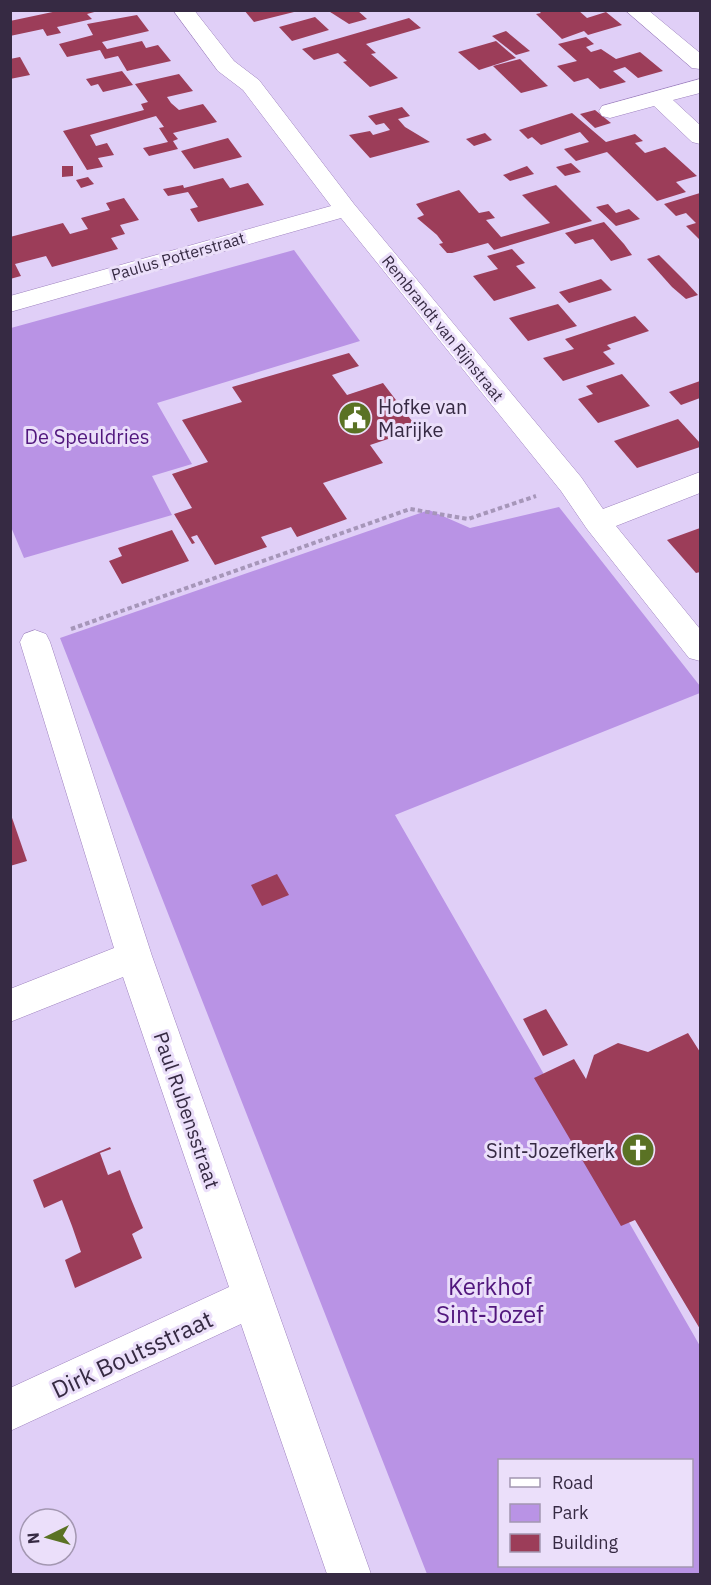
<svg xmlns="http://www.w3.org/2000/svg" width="711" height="1585" font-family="'IBM Plex Sans',sans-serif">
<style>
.green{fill:#b993e5;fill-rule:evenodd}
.building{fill:#9c3d59}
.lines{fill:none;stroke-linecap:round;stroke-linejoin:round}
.minor-casing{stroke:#9d81be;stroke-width:1}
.path{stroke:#a696b9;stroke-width:4;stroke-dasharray:4.5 3;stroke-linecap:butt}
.minor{fill:#fff;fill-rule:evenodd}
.labels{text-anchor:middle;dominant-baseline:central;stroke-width:6;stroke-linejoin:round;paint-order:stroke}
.far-street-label{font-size:16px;fill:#362a43;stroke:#ebdffa}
.poi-label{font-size:20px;fill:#362a43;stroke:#ebdffa;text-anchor:start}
.park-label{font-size:20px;fill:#51177d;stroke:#ebdffa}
.street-label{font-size:20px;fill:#362a43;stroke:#ebdffa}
.near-park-label{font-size:24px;fill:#51177d;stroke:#ebdffa}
.near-street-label{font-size:24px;fill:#362a43;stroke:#ebdffa}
</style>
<rect width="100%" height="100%" fill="#e0cff7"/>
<g class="green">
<path d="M294,250L360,341L157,403L192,464L152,476L172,515L24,558L11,527V328Z"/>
<path d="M559,507L700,686V693L395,815L700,1346V1574H427L60,638L429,510L470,528ZM500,1460H692V1566H500Z"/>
</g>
<g class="building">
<path d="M62,10L98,11L87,14L92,19L57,27L61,33L47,36L43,29L10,36V21Z"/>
<path d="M244,10H297L298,11L254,22Z"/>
<path d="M327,10H357L367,19L349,24Z"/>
<path d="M538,10H578L587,18L606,12L622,25L588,35L584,31L562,39L536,14L541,13Z"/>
<path d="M137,15L149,31L102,42L107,49L142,41L146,48L158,45L171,61L127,71L118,56L105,59L100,50L67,57L59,44L93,35L87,24Z"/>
<path d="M315,17L329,30L292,41L279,27Z"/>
<path d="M409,18L421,28L366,44L376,53L371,54L398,78L370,87L343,62L347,61L338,53L314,60L302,49Z"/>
<path d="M506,31L530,51L516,55L492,36Z"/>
<path d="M586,37L594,44L586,47L591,52L601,49L616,59L640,52L663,71L638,78L625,67L613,71L626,82L600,89L588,78L574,82L557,66L577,61L558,44Z"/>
<path d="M496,41L516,58L479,70L458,52Z"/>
<path d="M20,57L30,75L10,79V59Z"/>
<path d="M520,59L548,86L521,93L493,66Z"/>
<path d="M122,71L133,85L103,92L98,84L91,86L86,79Z"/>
<path d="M179,74L193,91L167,97L171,103L179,110L203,104L217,122L173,133L178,139L173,141L178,149L149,156L143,148L168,142L159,128L164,127L156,116L90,135L96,146L107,143L114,155L98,158L103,167L87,170L63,131L144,110L141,104L148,102L135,84Z"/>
<path d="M402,107L410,116L398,119L405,127L430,142L370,158L349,135L370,131L373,135L390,130L384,123L376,125L368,116Z"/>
<path d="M595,110L611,123L595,128L580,114Z"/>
<path d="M572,113L606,142L635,134L643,141L635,143L645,153L665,147L697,176L676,182L686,192L657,201L607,152L576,161L564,149L589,142L580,132L541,145L532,137L528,139L519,130Z"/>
<path d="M485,133L492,140L474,146L466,139Z"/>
<path d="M228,138L242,157L194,169L181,151Z"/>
<path d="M571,163L581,172L565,176L556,167Z"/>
<path d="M62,166H73V176L62,177Z"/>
<path d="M527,166L534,174L510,181L503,175Z"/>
<path d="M88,177L94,184L81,188L76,180Z"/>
<path d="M223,178L230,188L248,183L264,205L198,222L190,209L198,207L188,192L168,196L163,189L183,185L184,188Z"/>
<path d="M556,185L592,221L494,250L488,243L452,253H447L439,244L443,243L437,235L417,218L424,215L416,204L459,190L479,213L489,211L495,218L486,220L501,237L550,223L522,195Z"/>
<path d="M700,193V240L686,226L696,223L686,213L676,216L664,204Z"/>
<path d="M124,198L139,220L120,225L125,234L111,238L118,249L52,267L46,256L15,264L21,276L10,279V237L63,223L70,234L88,229L81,218L110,210L106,203Z"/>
<path d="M608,204L616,213L629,209L640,219L616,226L596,207Z"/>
<path d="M604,222L624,244L632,255L611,261L593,239L575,244L565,233Z"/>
<path d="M512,249L525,263L516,266L536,288L494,301L473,276L498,269L487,256Z"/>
<path d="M659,255L687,283L698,295L686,299L672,287L647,259Z"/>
<path d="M601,279L612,290L569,303L559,292Z"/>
<path d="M558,304L577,326L528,341L509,318Z"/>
<path d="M635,316L649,331L607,345L611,349L603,352L615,364L563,381L543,358L574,349L565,339Z"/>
<path d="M349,353L359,366L332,375L347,395L383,383L418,429L370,445L383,463L323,483L347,519L297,537L291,527L261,537L267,547L215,565L197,535L191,537L195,543L192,544L174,514L192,508L172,474L208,462L182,420L242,402L232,387Z"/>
<path d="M622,374L650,406L598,423L578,399L593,394L586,386Z"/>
<path d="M700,381V398L681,405L669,392Z"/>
<path d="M678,419L700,443V447L637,468L614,441Z"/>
<path d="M700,528V572L696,573L667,540Z"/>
<path d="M172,530L189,561L122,584L109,561L122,556L118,548Z"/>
<path d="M10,812L27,861L10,866Z"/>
<path d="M277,874L289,895L262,906L251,885Z"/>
<path d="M546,1009L568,1045L543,1056L523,1019Z"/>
<path d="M688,1033L700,1052V1329L635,1220L621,1226L534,1078L574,1059L586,1079L594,1055L618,1043L648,1052Z"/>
<path d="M110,1147L111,1149L100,1153L108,1175L120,1170L131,1199L143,1228L132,1234L142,1258L75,1288L65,1260L81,1252L72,1226L62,1200L44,1208L33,1180Z"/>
</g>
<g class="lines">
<defs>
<g id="minor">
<path d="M173,10H194L234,61L259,80L354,204L581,477L603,509L700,472V493L616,526L700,629V661L689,658L587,529L561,491L341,218L10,312V296L331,206L243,90L218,71Z"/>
<path d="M625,10H648L700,53V69L692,68Z"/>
<path d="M700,79V93L673,100L700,125V144L692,142L654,106L610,118L602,116L599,111L602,106Z"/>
<path d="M35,630L46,634L50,642L152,956L371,1574H327L241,1324L10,1431V1388L229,1287L123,977L10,1022V989L114,948L20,642L24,634Z"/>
</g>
</defs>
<use href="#minor" class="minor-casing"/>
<path class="path" d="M71,629L410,509L468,519L536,496"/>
<use href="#minor" class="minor"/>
</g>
<defs>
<symbol id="civic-disc" viewBox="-11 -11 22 22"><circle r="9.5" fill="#5a7224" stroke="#ebdffa"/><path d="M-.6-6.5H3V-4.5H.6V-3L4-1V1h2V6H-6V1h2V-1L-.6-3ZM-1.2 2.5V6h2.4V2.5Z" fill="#fff"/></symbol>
<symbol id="church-disc" viewBox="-11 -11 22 22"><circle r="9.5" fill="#5a7224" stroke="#ebdffa"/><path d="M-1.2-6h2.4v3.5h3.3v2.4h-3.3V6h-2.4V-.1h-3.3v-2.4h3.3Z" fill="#fff"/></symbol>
</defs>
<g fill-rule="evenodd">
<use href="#civic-disc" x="336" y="399" width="38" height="38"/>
<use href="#church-disc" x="619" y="1131" width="38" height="38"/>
</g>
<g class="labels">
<g class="far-street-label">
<text transform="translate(178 256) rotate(-16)">Paulus Potterstraat</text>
<text transform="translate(443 328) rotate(51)">Rembrandt van Rijnstraat</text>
</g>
<g class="poi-label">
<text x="378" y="406">Hofke van<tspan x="378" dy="23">Marijke</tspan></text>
<text x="615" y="1150" text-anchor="end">Sint-Jozefkerk</text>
</g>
<g class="park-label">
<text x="87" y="436">De Speuldries</text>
</g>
<g class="street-label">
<text transform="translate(187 1110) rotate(71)">Paul Rubensstraat</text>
</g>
<g class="near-park-label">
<text x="490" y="1286">Kerkhof<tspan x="490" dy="28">Sint-Jozef</tspan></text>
</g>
<g class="near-street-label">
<text transform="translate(132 1354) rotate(-25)">Dirk Boutsstraat</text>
</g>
</g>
<rect width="711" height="1585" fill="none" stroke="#362a43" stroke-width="24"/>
<rect x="498" y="1459" width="195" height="108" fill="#ebdffa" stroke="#a397b1" stroke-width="1.5"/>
<rect x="510" y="1478" width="30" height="9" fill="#ffffff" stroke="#a397b1" stroke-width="1.5"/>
<text x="552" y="1489" font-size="18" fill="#362a43">Road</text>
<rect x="510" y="1504" width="30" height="18" fill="#b993e5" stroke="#a397b1" stroke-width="1.5"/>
<text x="552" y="1519" font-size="18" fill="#362a43">Park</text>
<rect x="510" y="1534" width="30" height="18" fill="#9c3d59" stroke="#a397b1" stroke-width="1.5"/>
<text x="552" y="1549" font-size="18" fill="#362a43">Building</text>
<g transform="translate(48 1537) rotate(265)"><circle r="28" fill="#ebdffa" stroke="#a397b1" stroke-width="1.5"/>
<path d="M0-4.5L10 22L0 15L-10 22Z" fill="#5a7224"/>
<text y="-9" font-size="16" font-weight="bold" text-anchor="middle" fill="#362a43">N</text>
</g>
</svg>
